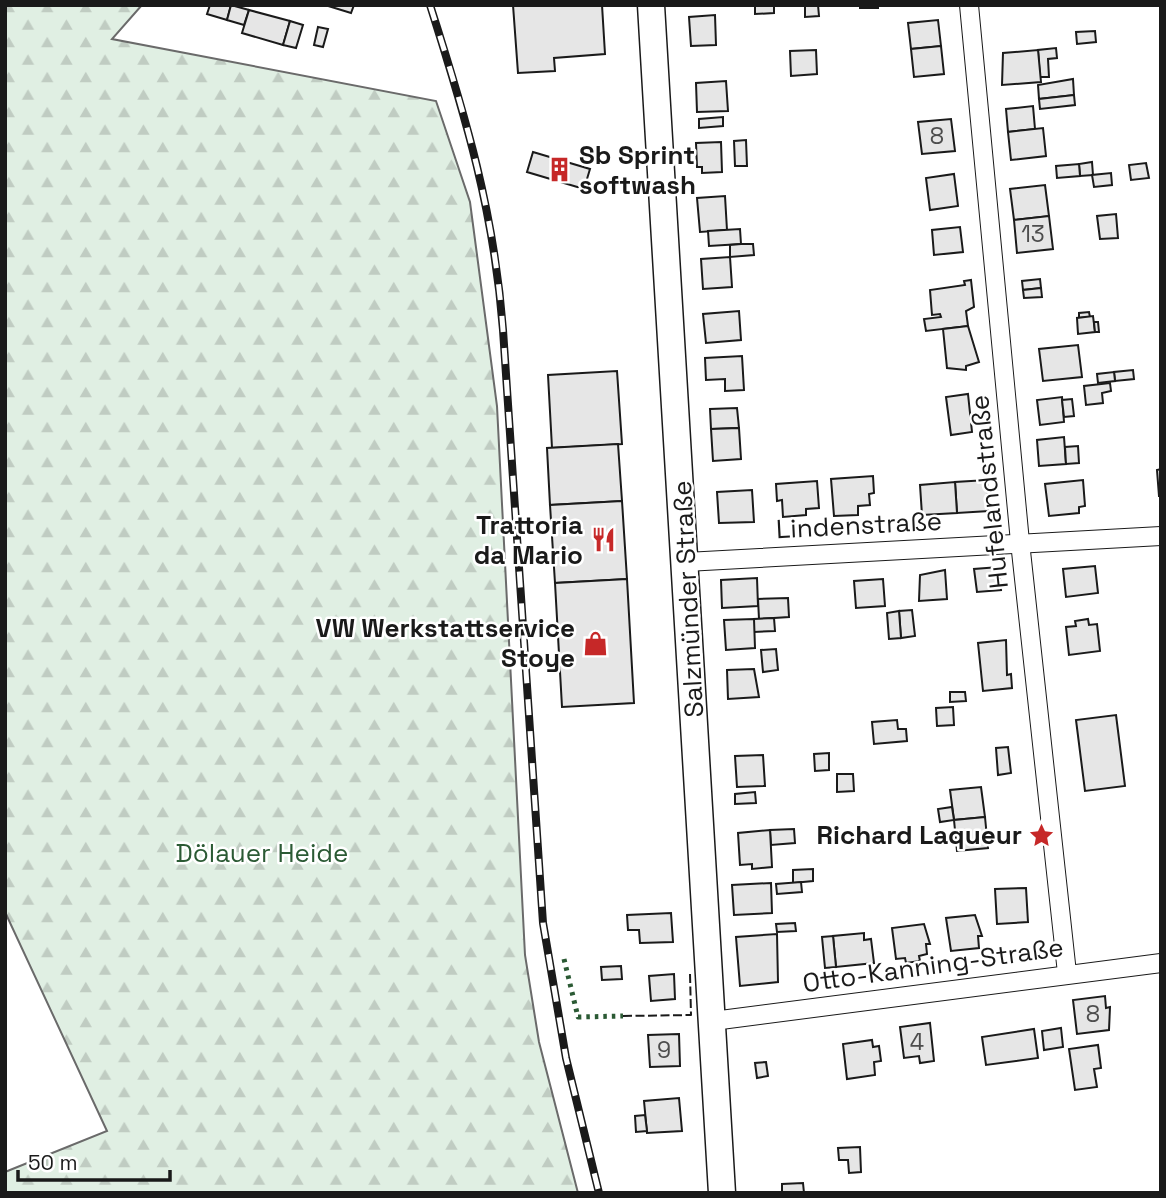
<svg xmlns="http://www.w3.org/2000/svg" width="1166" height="1198" font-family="'Space Grotesk',sans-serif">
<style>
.forest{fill:url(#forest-firs);stroke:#6a6a6a;stroke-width:2}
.building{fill:#e6e6e6;stroke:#1a1a1a;stroke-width:2}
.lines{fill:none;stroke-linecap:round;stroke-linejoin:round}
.minor-casing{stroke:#1a1a1a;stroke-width:20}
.secondary-casing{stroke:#1a1a1a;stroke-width:29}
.minor{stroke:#fff;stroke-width:18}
.secondary{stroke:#fff;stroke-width:26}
.rail-casing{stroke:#1a1a1a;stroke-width:8}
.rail{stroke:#fff;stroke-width:5;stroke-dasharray:16;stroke-linecap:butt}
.hedge{stroke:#2b5a34;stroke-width:5;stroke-dasharray:3.5 5;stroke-linecap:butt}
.fence{stroke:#1a1a1a;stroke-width:2;stroke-dasharray:9 3.5;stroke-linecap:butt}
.labels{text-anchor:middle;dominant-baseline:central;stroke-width:5;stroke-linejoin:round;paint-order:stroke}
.number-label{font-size:23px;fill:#4d4d4d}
.poi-label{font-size:26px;font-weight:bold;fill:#1a1a1a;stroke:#fff;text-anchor:end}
.street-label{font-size:26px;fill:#1a1a1a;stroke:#fff}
.park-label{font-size:26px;fill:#2b5a34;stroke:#fff}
</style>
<defs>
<pattern id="forest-firs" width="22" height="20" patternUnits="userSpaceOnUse" patternTransform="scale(1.75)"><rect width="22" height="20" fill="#e0efe3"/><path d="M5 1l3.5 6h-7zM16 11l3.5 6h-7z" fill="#c0ccc2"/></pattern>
</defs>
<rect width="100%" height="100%" fill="#fff"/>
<path class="forest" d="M5,5H142L112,39L436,101L470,202L497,406L525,955L539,1042L578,1193H5V1172L107,1131L5,912Z"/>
<g class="building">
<path d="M210,5H231L227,20L207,14Z"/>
<path d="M231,5L249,10L244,25L227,20Z"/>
<path d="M325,5H354L351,13Z"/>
<path d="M513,5H602L605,54L554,58L555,71L518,73Z"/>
<path d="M755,5H774V13L755,14Z"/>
<path d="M805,5H818L819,16L805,17Z"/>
<rect x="860" y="5" width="18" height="3"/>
<path d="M249,10L290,21L283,45L242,33Z"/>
<path d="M715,15L716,45L691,46L689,17Z"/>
<path d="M938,20L941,46L911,49L908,23Z"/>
<path d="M290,21L303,25L296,48L283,45Z"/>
<path d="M318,27L328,29L323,47L314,45Z"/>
<path d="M1095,31L1096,42L1077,44L1076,32Z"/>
<path d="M941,46L944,74L914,77L911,49Z"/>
<path d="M1056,48L1057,58L1048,59L1049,77H1040L1038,50Z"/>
<path d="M816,50L817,74L791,76L790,51Z"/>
<path d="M1038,50L1041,82L1002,85L1003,53Z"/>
<path d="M1073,79L1074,95L1039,99L1038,85Z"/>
<path d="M726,81L728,111L697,112L696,83Z"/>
<path d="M1074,95L1075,105L1040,109L1039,99Z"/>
<path d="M1033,106L1035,129L1008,132L1006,109Z"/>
<path d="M723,117V126L699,128V119Z"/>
<path d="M951,119L955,151L922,154L918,122Z"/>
<path d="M1043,128L1046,156L1011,160L1008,132Z"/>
<path d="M746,140L747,166H735L734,141Z"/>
<path d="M721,142L722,172L702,173V167H697L696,143Z"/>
<path d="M533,152L590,169L584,189L527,172Z"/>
<path d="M1092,162L1093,175L1080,176L1079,164Z"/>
<path d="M1146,163L1149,178L1131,180L1129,165Z"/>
<path d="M1079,164L1080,176L1057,178L1056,166Z"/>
<path d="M1111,173L1112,185L1094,187L1092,175Z"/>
<path d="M954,174L958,206L930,210L926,178Z"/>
<path d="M1045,185L1049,216L1014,220L1010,189Z"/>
<path d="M725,196L727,230L700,232L697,198Z"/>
<path d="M1116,214L1118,238L1100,239L1097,216Z"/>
<path d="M1049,216L1053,249L1017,253L1014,220Z"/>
<path d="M960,227L963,252L934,255L932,230Z"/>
<path d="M740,229L741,244L709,246L708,231Z"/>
<path d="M741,244H753L754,255L730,257V245Z"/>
<path d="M730,257L732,287L703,289L701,259Z"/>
<path d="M1040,279L1041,288L1023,290L1022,281Z"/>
<path d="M971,280L974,307L966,311L968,326L926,331L924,319L941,317L940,314L932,315L930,290L965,285L964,281Z"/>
<path d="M1041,288L1042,297L1024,298L1023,290Z"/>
<path d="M739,311L741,340L706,343L703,314Z"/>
<path d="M1089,312L1090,317L1079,318V313Z"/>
<path d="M1093,316L1095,332L1078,334L1077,318Z"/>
<path d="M1094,322H1098L1099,332H1095Z"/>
<path d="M968,326L979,362L966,366V370L947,368L943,329Z"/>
<path d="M1078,345L1082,377L1043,381L1039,349Z"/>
<path d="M742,356L744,390L725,391V379L706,380L705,358Z"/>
<path d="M1133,370L1134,379L1115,381L1114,372Z"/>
<path d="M617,371L622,444L552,448L548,375Z"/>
<path d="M1114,372L1115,381L1098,383L1097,374Z"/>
<path d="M1110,383L1111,391L1102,393L1103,403L1086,405L1084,386Z"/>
<path d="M968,394L972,432L951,435L946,397Z"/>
<path d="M1062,397L1064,422L1040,425L1037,400Z"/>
<path d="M1072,399L1074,416L1064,417L1062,400Z"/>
<path d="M737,408L739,428L711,429L710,409Z"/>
<path d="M739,428L741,459L713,461L711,429Z"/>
<path d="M1064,437L1066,464L1039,466L1037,440Z"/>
<path d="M618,444L622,501L550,505L547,448Z"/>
<path d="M1078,446L1079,463L1066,464L1065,447Z"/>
<path d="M1161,469V496H1159L1157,470Z"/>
<path d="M873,476L874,493L869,494L870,505L858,506V515L834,516L831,479Z"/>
<path d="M987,480L989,511L957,513L955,482Z"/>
<path d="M1083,480L1085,506L1079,507V513L1049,516L1045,484Z"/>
<path d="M817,481L819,508L806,509V515L783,517L782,500L777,501L776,484Z"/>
<path d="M955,482L957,513L922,515L920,485Z"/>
<path d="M752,490L754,522L719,523L717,492Z"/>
<path d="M622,501L627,579L555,583L550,505Z"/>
<path d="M1095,566L1098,593L1066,597L1063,569Z"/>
<path d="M999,567L1001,590L977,592L974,569Z"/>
<path d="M945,570L947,599L919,601L920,575Z"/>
<path d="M757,578L758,606L722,608L721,580Z"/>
<path d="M627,579L634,703L562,707L555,583Z"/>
<path d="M883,579L885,606L856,608L854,581Z"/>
<path d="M788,598L789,617L759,619L758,599Z"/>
<path d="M912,610L915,636L901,638L899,611Z"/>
<path d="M899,611L901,638L889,639L887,613Z"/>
<path d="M774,618L775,631L754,632V619Z"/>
<path d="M754,619L755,648L726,650L724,620Z"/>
<path d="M1088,619L1089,625L1097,624L1100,651L1069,655L1066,627L1076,626L1075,621Z"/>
<path d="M1006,640L1007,675L1011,674L1012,688L983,691L978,643Z"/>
<path d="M776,649L778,670L763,672L761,650Z"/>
<path d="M754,669L759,697L728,699L727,670Z"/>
<path d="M950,692H965L966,701L950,702Z"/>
<path d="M953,707L954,725L937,726L936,708Z"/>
<path d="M1116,715L1125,786L1085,791L1076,720Z"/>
<path d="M897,720L898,729H906L907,741L874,744L872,722Z"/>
<path d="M1008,747L1011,773L998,775L996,748Z"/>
<path d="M829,753V770L815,771L814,754Z"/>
<path d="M763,755L765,786L737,787L735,756Z"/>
<path d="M837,774H853L854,791L837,792Z"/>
<path d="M981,787L985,817L954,820L950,790Z"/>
<path d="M755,792L756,803L735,804V794Z"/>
<path d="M952,807L954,820L940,822L938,809Z"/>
<path d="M985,817L988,848L957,851L954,820Z"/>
<path d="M794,829L795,843L771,845L770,830Z"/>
<path d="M770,830L772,867L752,869V864L740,865L738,833Z"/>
<path d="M813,869V881L793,883V870Z"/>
<path d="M801,882L802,892L777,894L776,884Z"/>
<path d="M771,883L772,913L734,915L732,885Z"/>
<path d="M1026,888L1028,922L997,924L995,889Z"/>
<path d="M671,913L673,942L640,943L639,930H628L627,915Z"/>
<path d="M975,915L982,936H978L979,948L951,951L946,918Z"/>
<path d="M795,923L796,931L777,932L776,924Z"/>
<path d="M924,924L930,944H926L927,954L919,956L920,961L906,963L905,958L896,959L892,928Z"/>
<path d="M864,933V940L871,939L874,963L836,967L833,936Z"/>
<path d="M777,934L778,982L740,986L736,937Z"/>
<path d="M833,936L836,967L825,968L822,937Z"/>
<path d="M621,966L622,979L602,980L601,967Z"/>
<path d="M674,974L675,999L651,1001L649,976Z"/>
<path d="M1105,996L1106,1008L1110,1007L1109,1030L1077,1034L1073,1000Z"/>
<path d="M930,1023L934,1061L920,1063L919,1056L904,1058L900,1027Z"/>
<path d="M1061,1028L1063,1047L1044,1050L1042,1031Z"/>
<path d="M1034,1029L1038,1058L986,1065L982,1037Z"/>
<path d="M679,1034L680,1066L650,1067L648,1035Z"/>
<path d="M872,1040L873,1047L879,1046L881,1061L874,1062L875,1075L847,1079L843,1044Z"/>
<path d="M1098,1045L1101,1068L1094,1069L1097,1087L1075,1090L1069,1049Z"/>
<path d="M766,1062L768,1076L757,1078L755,1063Z"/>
<path d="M679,1098L682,1131L647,1133L644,1101Z"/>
<path d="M645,1115L647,1131L636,1132L635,1116Z"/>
<path d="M860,1147L861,1172L849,1173L848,1160H839L838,1148Z"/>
<path d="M803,1183L804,1193H782V1184Z"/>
</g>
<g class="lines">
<defs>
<g id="minor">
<path d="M969,5L1020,542L1067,973"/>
<path d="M686,562L1161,536"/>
<path d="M713,1021L1161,963"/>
</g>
<path id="secondary" d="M651,5L722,1193"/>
</defs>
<use href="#minor" class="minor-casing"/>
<use href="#secondary" class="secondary-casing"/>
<use href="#minor" class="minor"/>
<use href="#secondary" class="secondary"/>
<defs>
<path id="rail" d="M430,5C466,118 494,211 503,330L543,923L566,1058L599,1193"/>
</defs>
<use href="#rail" class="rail-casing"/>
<use href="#rail" class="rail"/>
<path class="hedge" d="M564,959L578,1017L623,1016"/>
<path class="fence" d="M623,1016L691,1015L690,974"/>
</g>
<defs>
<symbol id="building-bare" viewBox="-9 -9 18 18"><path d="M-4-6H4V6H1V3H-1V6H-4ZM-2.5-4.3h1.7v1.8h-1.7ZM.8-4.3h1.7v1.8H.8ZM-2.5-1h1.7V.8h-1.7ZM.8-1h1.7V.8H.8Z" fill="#c62828" stroke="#fff" stroke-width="2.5" paint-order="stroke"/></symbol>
<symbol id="restaurant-bare" viewBox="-9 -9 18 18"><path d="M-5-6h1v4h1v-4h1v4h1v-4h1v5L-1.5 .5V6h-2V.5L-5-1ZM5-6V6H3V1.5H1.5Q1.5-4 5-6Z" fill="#c62828" stroke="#fff" stroke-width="2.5" paint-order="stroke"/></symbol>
<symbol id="shop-bare" viewBox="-9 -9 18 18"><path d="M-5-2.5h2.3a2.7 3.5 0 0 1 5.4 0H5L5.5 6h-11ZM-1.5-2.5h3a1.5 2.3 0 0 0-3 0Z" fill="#c62828" stroke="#fff" stroke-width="2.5" paint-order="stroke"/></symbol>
<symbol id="sight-bare" viewBox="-9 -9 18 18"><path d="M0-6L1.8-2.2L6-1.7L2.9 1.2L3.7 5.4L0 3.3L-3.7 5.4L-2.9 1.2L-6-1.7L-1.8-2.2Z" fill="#c62828" stroke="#fff" stroke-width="2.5" paint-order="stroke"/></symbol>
</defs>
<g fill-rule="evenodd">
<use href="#building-bare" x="542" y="152" width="35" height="35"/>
<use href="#restaurant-bare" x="586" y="522" width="35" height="35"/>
<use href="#shop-bare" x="578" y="626" width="35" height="35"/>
<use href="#sight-bare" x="1024" y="818" width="35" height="35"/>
</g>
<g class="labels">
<g class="number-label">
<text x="937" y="136">8</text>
<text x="1033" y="234">13</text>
<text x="1093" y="1014">8</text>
<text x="917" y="1042">4</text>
<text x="664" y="1050">9</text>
</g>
<g class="poi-label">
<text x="579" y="155" text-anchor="start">Sb Sprint<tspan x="579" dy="30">softwash</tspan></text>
<text x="583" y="525">Trattoria<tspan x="583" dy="30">da Mario</tspan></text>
<text x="575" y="628">VW Werkstattservice<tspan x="575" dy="30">Stoye</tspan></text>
<text x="1022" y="835">Richard Laqueur</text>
</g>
<g class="street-label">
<text transform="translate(989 492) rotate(-96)">Hufelandstraße</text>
<text transform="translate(859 525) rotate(-3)">Lindenstraße</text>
<text transform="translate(688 599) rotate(-93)">Salzmünder Straße</text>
<text transform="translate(933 965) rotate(-8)">Otto-Kanning-Straße</text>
</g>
<g class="park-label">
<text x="262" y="853">Dölauer Heide</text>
</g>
</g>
<rect width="1166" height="1198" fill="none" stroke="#1a1a1a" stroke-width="14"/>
<path d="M18 1170v10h152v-10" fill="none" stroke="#1a1a1a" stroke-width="3.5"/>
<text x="28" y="1170" font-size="21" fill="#1a1a1a" stroke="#ffffff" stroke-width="5" paint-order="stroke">50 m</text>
</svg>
